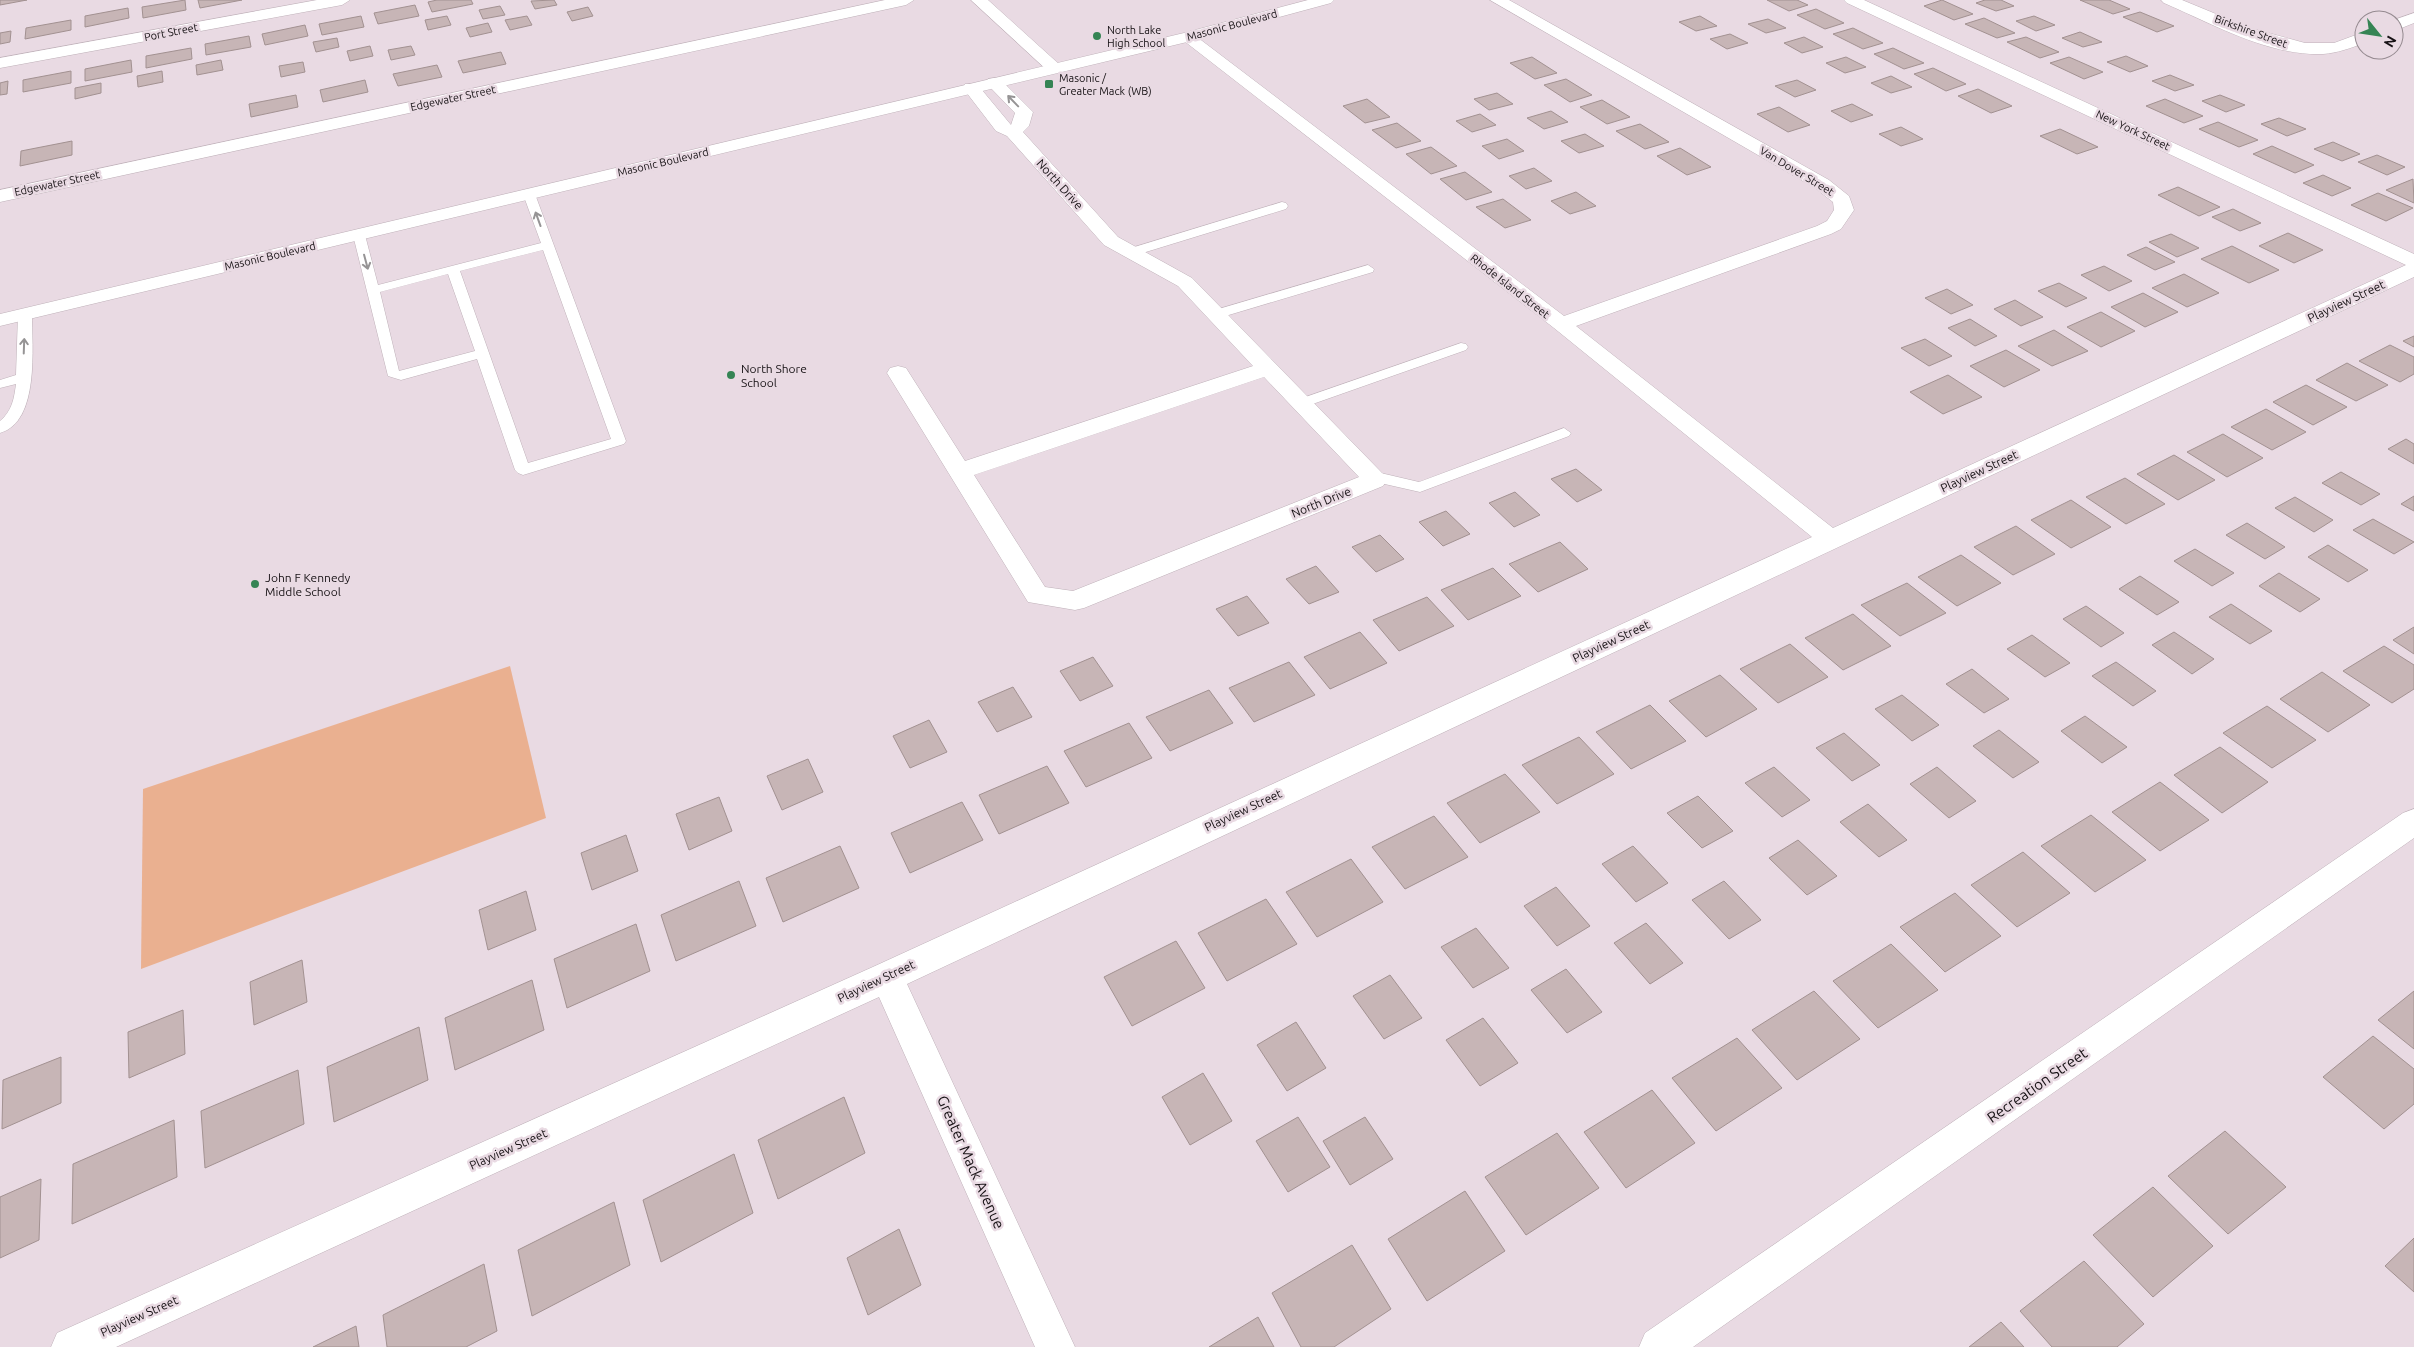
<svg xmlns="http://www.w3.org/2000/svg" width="2414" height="1347" font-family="Ubuntu,sans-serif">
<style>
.green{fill:#eab090}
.building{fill:#c7b5b6;stroke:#a29191}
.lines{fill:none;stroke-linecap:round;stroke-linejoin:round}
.service-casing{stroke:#bfb1b9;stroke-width:1}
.minor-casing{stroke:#bfb1b9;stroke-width:1}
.tertiary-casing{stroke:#bfb1b9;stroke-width:1}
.service{fill:#fff;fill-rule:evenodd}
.minor{fill:#fff;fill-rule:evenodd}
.tertiary{fill:#fff;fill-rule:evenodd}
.oneway{stroke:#969495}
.poi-dot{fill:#358454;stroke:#e9dae3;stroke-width:2}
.labels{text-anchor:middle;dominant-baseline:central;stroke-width:5;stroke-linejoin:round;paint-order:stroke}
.far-street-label{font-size:11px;fill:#161114;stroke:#e9dae3}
.far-poi-label{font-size:11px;fill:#161114;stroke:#e9dae3;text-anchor:start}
.street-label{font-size:12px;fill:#161114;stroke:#e9dae3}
.poi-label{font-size:12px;fill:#161114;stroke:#e9dae3;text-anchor:start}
.near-street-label{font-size:15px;fill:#161114;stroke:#e9dae3}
</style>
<rect width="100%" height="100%" fill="#e9dae3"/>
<path class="green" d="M510,666L546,818L141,969L143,789Z"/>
<g class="building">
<path d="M0,0H27L0,5Z"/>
<path d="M185,0L186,10L143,18L142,7Z"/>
<path d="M198,0H242L200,8Z"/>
<path d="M437,0H471L473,4L432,12L428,2Z"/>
<path d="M554,0L557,5L535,9L531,1Z"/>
<path d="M1767,0H1797L1808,5L1789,11Z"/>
<path d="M1942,0L1973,14L1954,20L1924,6Z"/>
<path d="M1985,0H2001L2014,6L1996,11L1976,3Z"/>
<path d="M2080,0H2109L2130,9L2113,14Z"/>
<path d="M415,5L419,16L378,24L374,13Z"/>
<path d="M500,6L505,15L483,19L479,10Z"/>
<path d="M588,7L593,16L572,21L567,12Z"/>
<path d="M128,8L129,18L85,27V16Z"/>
<path d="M1816,9L1844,23L1825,29L1797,15Z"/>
<path d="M2140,12L2174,26L2157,32L2123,17Z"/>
<path d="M361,16L364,27L322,35L319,24Z"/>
<path d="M447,16L451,25L428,30L425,20Z"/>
<path d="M527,16L532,25L510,30L505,20Z"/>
<path d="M1700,16L1717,26L1696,31L1679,22Z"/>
<path d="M2034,16L2055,25L2036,31L2016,21Z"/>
<path d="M1984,18L2015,33L1997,38L1965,24Z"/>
<path d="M1768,19L1786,28L1766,33L1748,24Z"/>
<path d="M71,20V30L25,39L26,28Z"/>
<path d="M488,23L492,32L470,37L466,28Z"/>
<path d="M305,25L308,36L265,45L262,34Z"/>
<path d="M1853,28L1883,43L1863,49L1833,34Z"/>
<path d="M11,31L10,42L0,44V33Z"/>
<path d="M2080,32L2102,42L2083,47L2062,38Z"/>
<path d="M1730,34L1748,43L1727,49L1710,39Z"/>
<path d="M249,36L251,47L206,55L205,44Z"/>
<path d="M1804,37L1823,47L1802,53L1784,43Z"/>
<path d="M2026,37L2059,52L2040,58L2007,42Z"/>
<path d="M337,38L339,47L316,52L313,42Z"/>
<path d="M370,46L373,56L350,61L347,51Z"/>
<path d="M411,46L415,55L391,60L388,50Z"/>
<path d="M191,48L192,59L146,68V56Z"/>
<path d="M1893,48L1924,63L1904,69L1874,54Z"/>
<path d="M501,52L506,64L463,73L458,61Z"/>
<path d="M2126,56L2148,66L2130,72L2107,62Z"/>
<path d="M1532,57L1557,73L1535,79L1510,63Z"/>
<path d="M1846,57L1866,67L1845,73L1826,63Z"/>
<path d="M2069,57L2103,72L2084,79L2050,63Z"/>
<path d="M131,60L132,72L85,81V69Z"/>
<path d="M221,60L223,70L197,75L196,65Z"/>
<path d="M303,62L305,72L281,77L279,66Z"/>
<path d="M437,65L442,77L398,86L393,74Z"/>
<path d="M1933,68L1966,84L1946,91L1914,74Z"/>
<path d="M71,71V83L23,92V80Z"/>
<path d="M162,71L163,82L138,87L137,76Z"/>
<path d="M2170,75L2194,85L2175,91L2152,81Z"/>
<path d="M1891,76L1912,87L1891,93L1871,83Z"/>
<path d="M1566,79L1592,95L1570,102L1544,85Z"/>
<path d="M365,80L368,92L323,102L320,90Z"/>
<path d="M1797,80L1816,90L1795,97L1775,86Z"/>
<path d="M8,81L7,94L0,95V83Z"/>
<path d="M101,83V93L75,99V88Z"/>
<path d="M1978,89L2012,106L1991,113L1958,96Z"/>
<path d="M1497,93L1513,104L1489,110L1474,99Z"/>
<path d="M296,95L298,107L251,117L249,104Z"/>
<path d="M2220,95L2245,105L2226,112L2202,101Z"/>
<path d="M1367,99L1390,117L1365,123L1343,106Z"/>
<path d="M2165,99L2203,116L2184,123L2146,106Z"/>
<path d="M1602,100L1630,117L1607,124L1580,107Z"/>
<path d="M1852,104L1873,115L1851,122L1831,111Z"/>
<path d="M1779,107L1810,125L1788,132L1757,114Z"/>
<path d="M1551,111L1568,122L1544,129L1527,118Z"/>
<path d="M1480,114L1496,125L1472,132L1456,121Z"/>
<path d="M2279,118L2306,129L2287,136L2261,124Z"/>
<path d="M2218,122L2258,140L2239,147L2199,129Z"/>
<path d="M1397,123L1421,141L1396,148L1372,130Z"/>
<path d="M1640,124L1669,142L1645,149L1616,131Z"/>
<path d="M1901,127L1923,139L1901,146L1879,134Z"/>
<path d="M2060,129L2098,147L2077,154L2040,136Z"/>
<path d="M1585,134L1604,146L1579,153L1561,141Z"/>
<path d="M1507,139L1524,151L1499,159L1482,146Z"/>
<path d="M72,141V155L20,166L21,151Z"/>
<path d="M2333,142L2360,154L2342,161L2314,149Z"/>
<path d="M2272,146L2314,165L2295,173L2253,154Z"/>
<path d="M1431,147L1457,166L1431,174L1406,154Z"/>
<path d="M1680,148L1711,167L1687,175L1657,156Z"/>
<path d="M2377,155L2405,167L2387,175L2358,162Z"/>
<path d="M1534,168L1552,181L1526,189L1509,176Z"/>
<path d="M1465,172L1492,192L1466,200L1440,179Z"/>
<path d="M2323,175L2351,188L2332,196L2303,183Z"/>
<path d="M2413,179L2414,203L2386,190Z"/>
<path d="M2178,187L2220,207L2199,216L2158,195Z"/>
<path d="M1576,192L1596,206L1570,214L1551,201Z"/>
<path d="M2378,193L2413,208L2386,221L2351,205Z"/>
<path d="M1503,199L1531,220L1505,228L1476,207Z"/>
<path d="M2233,209L2261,223L2240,231L2212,217Z"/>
<path d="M2288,233L2323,250L2294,263L2259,246Z"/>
<path d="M2171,234L2199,248L2177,257L2149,242Z"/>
<path d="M2232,246L2279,270L2249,283L2201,259Z"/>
<path d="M2146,247L2175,262L2155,270L2127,255Z"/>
<path d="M2104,266L2132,281L2109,291L2081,275Z"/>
<path d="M2184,274L2219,293L2187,307L2152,288Z"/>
<path d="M2059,283L2087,298L2066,307L2038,291Z"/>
<path d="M1947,289L1973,305L1951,314L1925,298Z"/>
<path d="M2143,293L2178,312L2145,327L2111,307Z"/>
<path d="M2015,300L2043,317L2021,326L1994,309Z"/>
<path d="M2101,312L2135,331L2101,347L2067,327Z"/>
<path d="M1970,319L1997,336L1975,346L1948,328Z"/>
<path d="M2054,330L2088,351L2052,366L2018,346Z"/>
<path d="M2414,336V347L2403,341Z"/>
<path d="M1925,339L1952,356L1929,366L1901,348Z"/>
<path d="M2390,345L2414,357V374L2400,382L2359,361Z"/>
<path d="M2006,350L2040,370L2004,387L1970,366Z"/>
<path d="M2347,363L2388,385L2356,401L2316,380Z"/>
<path d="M1948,375L1982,397L1943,414L1910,392Z"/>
<path d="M2306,385L2347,407L2313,425L2273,402Z"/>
<path d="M2266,409L2306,432L2272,450L2231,427Z"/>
<path d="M2223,434L2263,458L2227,477L2187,452Z"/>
<path d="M2406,439L2414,444V464L2388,449Z"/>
<path d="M2174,455L2215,480L2178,500L2137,474Z"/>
<path d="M1576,469L1602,490L1577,502L1551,479Z"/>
<path d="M2341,472L2380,494L2361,505L2322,483Z"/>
<path d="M2125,478L2165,504L2126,524L2086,497Z"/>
<path d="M1515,492L1540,515L1514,527L1489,503Z"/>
<path d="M2414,496V511L2401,504Z"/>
<path d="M2295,497L2333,520L2314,532L2275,508Z"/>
<path d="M2071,500L2111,527L2071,548L2031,520Z"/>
<path d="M1446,511L1470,534L1443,546L1419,522Z"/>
<path d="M2373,519L2414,542L2394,554L2353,530Z"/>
<path d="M2247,523L2285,547L2265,559L2226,535Z"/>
<path d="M2016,526L2055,554L2013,575L1974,547Z"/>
<path d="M1380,535L1404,559L1376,572L1352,547Z"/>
<path d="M1560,542L1588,569L1538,592L1509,564Z"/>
<path d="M2328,545L2368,570L2348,582L2308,557Z"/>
<path d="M2195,549L2234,573L2212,586L2174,561Z"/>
<path d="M1961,555L2001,583L1957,606L1918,577Z"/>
<path d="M1316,566L1339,592L1309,604L1286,579Z"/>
<path d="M1493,568L1521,596L1468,620L1441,590Z"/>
<path d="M2279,573L2320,599L2300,612L2259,586Z"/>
<path d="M2140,576L2179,602L2157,615L2119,589Z"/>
<path d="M1907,583L1946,613L1900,636L1861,605Z"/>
<path d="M1247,596L1269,623L1238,636L1216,609Z"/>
<path d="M1427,597L1454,626L1399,651L1373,620Z"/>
<path d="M2231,604L2272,631L2250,644L2209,617Z"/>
<path d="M2086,606L2124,633L2101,647L2063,619Z"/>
<path d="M1853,614L1891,646L1843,670L1805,638Z"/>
<path d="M2414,627V654L2393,640Z"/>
<path d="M1360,632L1387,663L1330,689L1304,657Z"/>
<path d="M2174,632L2214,659L2192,674L2152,645Z"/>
<path d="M2032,635L2070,663L2045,677L2007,649Z"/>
<path d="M1790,644L1828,677L1778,703L1740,669Z"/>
<path d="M2384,646L2414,665V689L2392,703L2343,671Z"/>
<path d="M1093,657L1113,686L1080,701L1060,671Z"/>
<path d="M1289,662L1315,695L1254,722L1229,688Z"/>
<path d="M2116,662L2156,691L2133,706L2092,676Z"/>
<path d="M1972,669L2009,699L1984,713L1946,684Z"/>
<path d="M2322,672L2370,705L2328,732L2280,699Z"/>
<path d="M1720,675L1757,709L1706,737L1669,701Z"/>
<path d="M1013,687L1032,717L997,732L978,702Z"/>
<path d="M1209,690L1233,723L1170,751L1146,717Z"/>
<path d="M1902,695L1939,725L1912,741L1875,709Z"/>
<path d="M1650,705L1686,741L1631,769L1596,732Z"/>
<path d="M2267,706L2316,740L2272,768L2223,733Z"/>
<path d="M2085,716L2127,747L2102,763L2061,731Z"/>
<path d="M929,720L947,752L910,768L893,736Z"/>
<path d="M1129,723L1152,758L1086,787L1064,751Z"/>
<path d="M1999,730L2039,762L2013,778L1973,746Z"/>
<path d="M1844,733L1880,765L1852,781L1816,748Z"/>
<path d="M1579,737L1614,774L1557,804L1522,765Z"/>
<path d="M2220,747L2268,782L2222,813L2174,775Z"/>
<path d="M808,759L823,792L782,810L767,776Z"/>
<path d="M1047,766L1069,803L999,834L979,795Z"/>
<path d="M1774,767L1810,800L1782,817L1745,783Z"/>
<path d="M1937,767L1976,801L1949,818L1910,784Z"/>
<path d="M1505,774L1540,812L1480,843L1447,803Z"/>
<path d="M2160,782L2209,820L2160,851L2112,812Z"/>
<path d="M1698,796L1733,831L1702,848L1667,813Z"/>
<path d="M719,797L732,831L689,850L676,814Z"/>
<path d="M962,802L983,840L910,873L891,833Z"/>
<path d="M1868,804L1907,840L1879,857L1840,822Z"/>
<path d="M2091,815L2146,860L2095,892L2041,846Z"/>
<path d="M1434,816L1468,857L1405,889L1372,847Z"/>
<path d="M626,835L638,871L592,890L581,853Z"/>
<path d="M1798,840L1837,876L1807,895L1769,858Z"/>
<path d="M840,846L859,888L783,922L766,878Z"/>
<path d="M1633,846L1668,883L1636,902L1602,864Z"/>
<path d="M2023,852L2070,893L2017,927L1971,885Z"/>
<path d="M1351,859L1383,902L1317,937L1286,892Z"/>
<path d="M739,881L756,926L676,961L661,915Z"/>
<path d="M1724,881L1761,920L1729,939L1692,900Z"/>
<path d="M1556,887L1590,926L1557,946L1524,906Z"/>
<path d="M526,891L536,930L488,950L479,910Z"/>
<path d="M1955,893L2001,936L1945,972L1900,927Z"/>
<path d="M1266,899L1297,944L1227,981L1198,933Z"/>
<path d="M1646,923L1683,963L1650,984L1614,943Z"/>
<path d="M636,924L650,971L567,1008L554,959Z"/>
<path d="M1476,928L1509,968L1473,988L1441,947Z"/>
<path d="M1176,941L1205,988L1132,1026L1104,977Z"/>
<path d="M1891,944L1938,990L1878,1028L1833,981Z"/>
<path d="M302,960L307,1002L254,1025L250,982Z"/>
<path d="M1566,969L1602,1012L1567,1033L1531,990Z"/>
<path d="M1390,975L1422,1018L1384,1039L1353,996Z"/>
<path d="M532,980L544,1030L455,1070L445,1018Z"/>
<path d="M1814,991L1860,1039L1797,1080L1752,1030Z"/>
<path d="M2414,991V1049L2378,1020Z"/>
<path d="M183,1010L185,1054L129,1078L128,1032Z"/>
<path d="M1483,1018L1518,1063L1480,1086L1446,1040Z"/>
<path d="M1296,1022L1326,1068L1287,1091L1257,1045Z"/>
<path d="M419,1027L428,1080L334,1122L327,1067Z"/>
<path d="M2373,1036L2414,1069V1104L2384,1129L2323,1077Z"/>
<path d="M1737,1038L1782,1088L1716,1131L1672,1078Z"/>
<path d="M61,1057V1103L2,1129L3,1080Z"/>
<path d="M298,1070L304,1124L205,1168L201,1111Z"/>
<path d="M1203,1073L1232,1121L1190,1145L1162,1097Z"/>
<path d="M1652,1090L1695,1143L1626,1188L1584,1132Z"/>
<path d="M844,1097L865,1153L778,1199L758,1140Z"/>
<path d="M1298,1117L1330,1167L1288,1192L1256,1141Z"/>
<path d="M1365,1117L1393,1159L1350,1185L1323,1141Z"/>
<path d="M174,1120L177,1177L72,1224L73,1164Z"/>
<path d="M2225,1131L2286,1187L2228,1234L2168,1176Z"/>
<path d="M1557,1133L1599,1188L1526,1235L1485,1177Z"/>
<path d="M734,1154L753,1213L661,1262L643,1200Z"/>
<path d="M41,1179L39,1240L0,1258V1197Z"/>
<path d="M2153,1187L2213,1246L2153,1297L2093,1235Z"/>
<path d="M1465,1191L1505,1251L1427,1301L1388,1239Z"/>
<path d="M614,1202L630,1265L532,1316L518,1250Z"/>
<path d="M899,1229L921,1285L868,1315L847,1258Z"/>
<path d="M2414,1238V1292L2385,1266Z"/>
<path d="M1352,1245L1391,1309L1334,1347H1301L1272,1293Z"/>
<path d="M2084,1261L2144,1324L2117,1347H2052L2020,1311Z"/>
<path d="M484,1264L497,1331L466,1347H387L383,1315Z"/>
<path d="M1258,1317L1274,1347H1209Z"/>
<path d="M2001,1322L2024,1347H1969Z"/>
<path d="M356,1326L359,1347H313Z"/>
</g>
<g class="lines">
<defs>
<g id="service">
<path d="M529,190L535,194L626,441L624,444L523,475L518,473L515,470L477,359L401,380L388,376L353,235L359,231L365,235L378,285L541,243L523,194ZM543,250L611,439L528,463L460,271ZM448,274L475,351L399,371L380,292Z"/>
<path d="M1282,202L1286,203L1288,206L1286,209L1136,255L1132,256L1126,252L1128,249Z"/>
<path d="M1368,265L1374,269L1373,272L1222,317L1217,318L1210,314L1212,311Z"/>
<path d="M25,310L32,314C32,346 40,422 0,433V421C12,411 14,399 16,384L0,388V380L16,375L18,314Z"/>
<path d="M1461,343L1466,344L1468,347L1466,350L1307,406L1302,407L1295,403L1297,400Z"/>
<path d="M1564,428L1571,433L1569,436L1420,492L1367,480L1364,476L1367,472L1372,471L1419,482Z"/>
</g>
<g id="minor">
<path d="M317,0H350L342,5L0,68V58Z"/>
<path d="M885,0H914L906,5L0,202V190Z"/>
<path d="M971,0H988L1060,65L1062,68L1060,71H1048Z"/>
<path d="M1490,0H1509L1829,180L1849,196L1854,210L1841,229L1831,234L1576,326L1833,528L2406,265L1847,3L1844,0H1864L2414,254V277L907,984L1075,1347H1035L879,997L116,1347H51L57,1333L875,966L1812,537L1554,328L1179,37L1181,34H1193L1564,316L1817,226L1827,221L1834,210L1833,202L1815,188Z"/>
<path d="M2161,0H2182L2250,28L2305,43H2334L2364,32V43C2351,48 2337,53 2323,54C2268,56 2213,24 2164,3Z"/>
<path d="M2414,13V23L2394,31V20Z"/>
<path d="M994,78L1000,79L1033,112L1029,126L1023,132L1118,237L1192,278L1383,474L1387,480L1383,486L1084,608L1075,610L1028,602L887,373L890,368L898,366L906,368L965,461L1253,366L1178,286L1104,245L1007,136L996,131L963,88L965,84H977L1011,125L1015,113L986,83L988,79ZM1264,377L1359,477L1073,591L1045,587L974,475Z"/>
<path d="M2414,809V838L1693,1347H1639L1645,1333L2403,813Z"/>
</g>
<path id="tertiary" d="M1308,0H1334L1331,3L1187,42L0,326V314L1184,33Z"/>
</defs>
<use href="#service" class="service-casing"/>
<use href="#minor" class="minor-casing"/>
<use href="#tertiary" class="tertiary-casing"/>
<use href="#service" class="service"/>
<use href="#minor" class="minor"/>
<use href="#tertiary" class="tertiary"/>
</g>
<defs><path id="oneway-shaft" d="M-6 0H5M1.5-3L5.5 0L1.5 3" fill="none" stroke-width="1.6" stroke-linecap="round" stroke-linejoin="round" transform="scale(1.25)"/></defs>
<g class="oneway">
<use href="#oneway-shaft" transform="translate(1013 101) rotate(-134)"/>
<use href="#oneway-shaft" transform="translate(538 219) rotate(-110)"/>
<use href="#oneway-shaft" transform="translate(366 262) rotate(75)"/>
<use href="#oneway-shaft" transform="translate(24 346) rotate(-88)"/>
</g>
<g class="poi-dot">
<circle cx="1097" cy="36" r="5"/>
<rect x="1044" y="79" width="10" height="10" rx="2.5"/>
<circle cx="731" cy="375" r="5"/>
<circle cx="255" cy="584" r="5"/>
</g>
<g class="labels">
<g class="far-street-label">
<text transform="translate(1232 25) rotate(-15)">Masonic Boulevard</text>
<text transform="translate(2251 31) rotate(20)">Birkshire Street</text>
<text transform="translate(171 32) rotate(-11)">Port Street</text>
<text transform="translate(453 98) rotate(-12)">Edgewater Street</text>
<text transform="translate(2133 130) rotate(25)">New York Street</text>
<text transform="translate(663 162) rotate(-13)">Masonic Boulevard</text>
<text transform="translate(1797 171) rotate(31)">Van Dover Street</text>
<text transform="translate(57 183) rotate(-12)">Edgewater Street</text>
<text transform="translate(270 256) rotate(-13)">Masonic Boulevard</text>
<text transform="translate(1510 286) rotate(38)">Rhode Island Street</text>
</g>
<g class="far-poi-label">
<text x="1107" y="30">North Lake<tspan x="1107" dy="13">High School</tspan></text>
<text x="1059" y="78">Masonic /<tspan x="1059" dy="13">Greater Mack (WB)</tspan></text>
</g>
<g class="street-label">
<text transform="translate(1060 184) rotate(48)">North Drive</text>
<text transform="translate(2346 301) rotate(-25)">Playview Street</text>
<text transform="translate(1979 471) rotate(-25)">Playview Street</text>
<text transform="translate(1321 502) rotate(-22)">North Drive</text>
<text transform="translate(1611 641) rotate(-25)">Playview Street</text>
<text transform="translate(1243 810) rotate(-25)">Playview Street</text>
<text transform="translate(876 981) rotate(-25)">Playview Street</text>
<text transform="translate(508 1149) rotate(-24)">Playview Street</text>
<text transform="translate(139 1316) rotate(-24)">Playview Street</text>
</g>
<g class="poi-label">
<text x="741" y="368">North Shore<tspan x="741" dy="14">School</tspan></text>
<text x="265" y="577">John F Kennedy<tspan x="265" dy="14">Middle School</tspan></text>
</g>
<g class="near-street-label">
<text transform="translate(2037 1085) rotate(-35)">Recreation Street</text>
<text transform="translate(971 1162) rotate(66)">Greater Mack Avenue</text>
</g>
</g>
<g transform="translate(2379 35) rotate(120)"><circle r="24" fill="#e9dae3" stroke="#958a90"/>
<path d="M0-4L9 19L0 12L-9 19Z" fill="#358454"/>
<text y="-8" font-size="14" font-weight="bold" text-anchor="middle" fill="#161114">N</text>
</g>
</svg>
